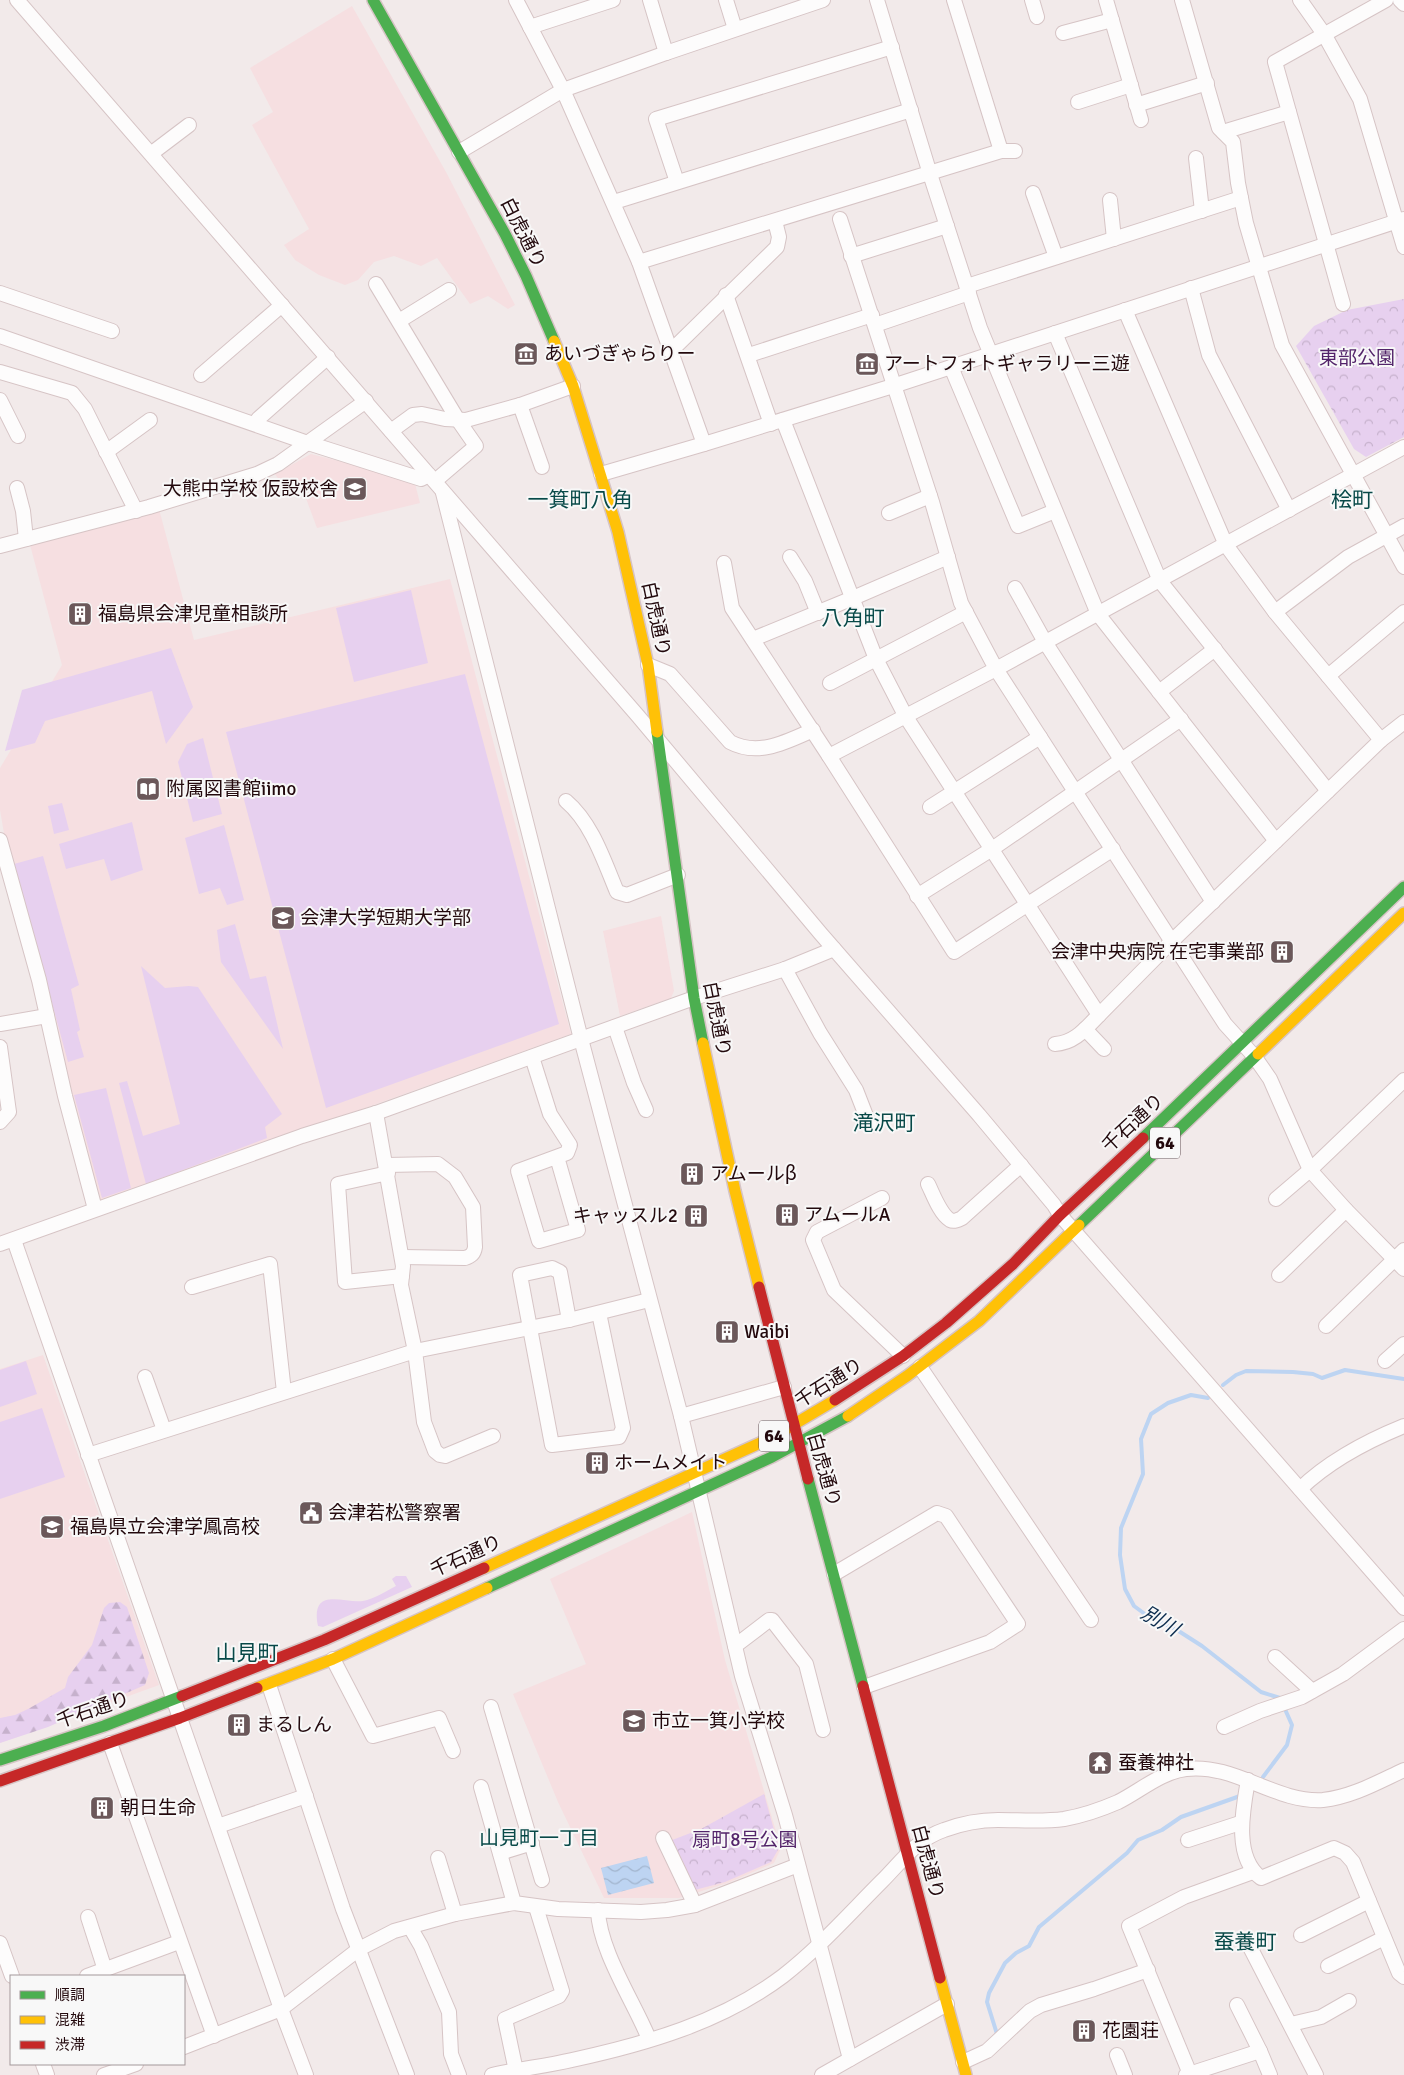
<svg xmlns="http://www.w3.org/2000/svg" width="1404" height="2075" font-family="Signika,'Noto Sans JP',sans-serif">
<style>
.built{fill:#f6dfe1}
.green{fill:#e7d0ef}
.forest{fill:url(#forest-firs)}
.park{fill:url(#park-crowns)}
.water{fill:url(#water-waves)}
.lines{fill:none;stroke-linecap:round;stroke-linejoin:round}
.stream{stroke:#bdd4f2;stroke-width:4}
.street-casing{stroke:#d6c4c5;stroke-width:16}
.fast-casing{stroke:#d6c4c5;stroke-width:14}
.slow-casing{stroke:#d6c4c5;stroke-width:14}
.jam-casing{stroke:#d6c4c5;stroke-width:14}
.street{stroke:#fdfcfc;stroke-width:14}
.fast{stroke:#4caf50;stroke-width:11}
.slow{stroke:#ffc107;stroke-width:11}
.jam{stroke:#c62828;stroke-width:11}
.labels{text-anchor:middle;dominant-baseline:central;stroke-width:4;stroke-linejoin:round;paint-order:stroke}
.shield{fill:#f8f8f8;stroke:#635154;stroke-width:1}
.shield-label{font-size:18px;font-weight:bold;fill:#23090d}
.street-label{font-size:19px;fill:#23090d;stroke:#f8f8f8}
.poi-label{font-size:19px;fill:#23090d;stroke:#f8f8f8;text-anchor:start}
.park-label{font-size:19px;fill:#53246a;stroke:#f8f8f8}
.water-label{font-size:20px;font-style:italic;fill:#0c2c4e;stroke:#f8f8f8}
.neighbourhood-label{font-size:20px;fill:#084948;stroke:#f8f8f8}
.quarter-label{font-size:21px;fill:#084948;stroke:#f8f8f8}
</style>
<defs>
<pattern id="forest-firs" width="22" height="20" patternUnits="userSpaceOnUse" patternTransform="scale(1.25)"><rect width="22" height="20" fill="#e7d0ef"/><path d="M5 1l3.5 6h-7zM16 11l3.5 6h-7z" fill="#c6b1cc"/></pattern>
<pattern id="park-crowns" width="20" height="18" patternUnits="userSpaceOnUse" patternTransform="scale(1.25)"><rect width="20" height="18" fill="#e7d0ef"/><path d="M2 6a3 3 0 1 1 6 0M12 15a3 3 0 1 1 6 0" fill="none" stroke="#c6b1cc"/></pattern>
<pattern id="water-waves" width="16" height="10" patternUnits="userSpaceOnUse" patternTransform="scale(1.25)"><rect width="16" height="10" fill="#bdd4f2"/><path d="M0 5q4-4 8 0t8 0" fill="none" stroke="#a2b5ce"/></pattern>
</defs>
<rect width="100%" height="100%" fill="#f2eaea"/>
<g class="built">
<path d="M352,6L446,172L515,305L508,309L488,296L470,304L437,258L421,266L394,256L374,262L358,280L345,285L319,275L295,260L284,245L309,229L252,125L273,112L250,68Z"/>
<path d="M311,454L414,480L420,503L317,528L304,493L282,484L275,474Z"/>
<path d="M159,509L194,640L450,579L571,1034L98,1204L7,851L0,810V768L62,665L29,541Z"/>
<path d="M661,916L674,991L671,998L620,1016L603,931Z"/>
<path d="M43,1355L159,1685L0,1743V1369Z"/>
<path d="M692,1512L725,1660L781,1848L774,1863L728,1883L679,1898H604L558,1802L513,1694L586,1664L550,1579Z"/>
</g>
<g class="green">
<path d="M411,590L428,663L354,682L336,608Z"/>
<path d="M171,648L193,707L166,744L152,691L45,721L35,743L5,751L22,690Z"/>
<path d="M465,674L559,1024L326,1108L226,732Z"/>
<path d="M203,738L222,814L193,822L178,762L187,744Z"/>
<path d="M62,803L69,830L54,834L48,806Z"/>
<path d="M132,822L143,870L111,881L104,859L66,869L59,844Z"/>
<path d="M224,825L244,900L227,905L220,888L199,894L185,838Z"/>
<path d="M43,856L79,985L71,989L80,1030L77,1032L84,1057L68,1062L14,864Z"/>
<path d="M235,924L250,979L266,976L283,1049L221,962L217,930Z"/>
<path d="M141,966L165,988L189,986L198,987L282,1114L265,1127L267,1138L146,1184L119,1083L127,1081L143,1136L180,1124Z"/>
<path d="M106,1088L131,1188L102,1198L74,1095Z"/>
<path d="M26,1361L37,1394L0,1407V1370Z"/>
<path d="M42,1408L65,1477L0,1499V1422Z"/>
<path d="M396,1576H406L412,1587L323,1627L318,1626C310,1585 345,1604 363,1601C374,1599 386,1591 396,1586L392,1579Z"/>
</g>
<path class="forest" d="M120,1602L127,1607L149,1673L145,1685L48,1727L0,1743V1718L15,1715L28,1709L65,1688L68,1677L92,1645L104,1608L109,1603Z"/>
<g class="park">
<path d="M1404,299V437L1366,457L1354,449L1296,346L1314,326L1347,310Z"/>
<path d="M764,1794L779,1848L771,1862L725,1882L691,1891L667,1842L701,1829Z"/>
</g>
<path class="water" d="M647,1856L654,1883L608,1895L601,1868Z"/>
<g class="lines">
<g class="stream">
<path d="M1223,1385L1236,1375L1246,1371L1293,1372L1313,1374L1322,1378L1345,1370L1404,1379"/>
<path d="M1208,1398L1191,1395L1168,1403L1151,1414L1141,1439L1143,1474L1121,1528L1120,1555L1125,1589L1134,1606L1149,1617L1177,1630L1202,1646L1261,1692L1280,1698L1281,1701"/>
<path d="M1263,1777L1287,1745L1292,1725L1284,1707"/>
<path d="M997,2034L987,2002L989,1993L1005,1963L1016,1953L1029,1946L1039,1927L1127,1853L1138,1840L1162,1830L1181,1817L1240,1796"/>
</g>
<defs>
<g id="street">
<path d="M17,0L638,716L821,934L979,1115L1054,1205L1060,1215L1404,1608"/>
<path d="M516,0L563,90L639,262L704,444"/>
<path d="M650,0L666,53L823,0"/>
<path d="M726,0L735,29"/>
<path d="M877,0L930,174L980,328L1098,614L1276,841"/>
<path d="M954,0L1001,151"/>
<path d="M1032,0L1037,17"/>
<path d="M1106,0L1141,120"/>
<path d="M1182,0L1219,128L1233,142L1238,183L1246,223L1282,345L1404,567"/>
<path d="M1300,0L1324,34L1360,99L1404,247"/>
<path d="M1400,0L1404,4"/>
<path d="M530,27L613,0"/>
<path d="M1063,33L1112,20"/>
<path d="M1078,102L1131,85"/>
<path d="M1136,105L1207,83"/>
<path d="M1223,132L1289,112"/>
<path d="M459,152L563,90L666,53"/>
<path d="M152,153L189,125"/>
<path d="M1196,158L1202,211"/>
<path d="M677,182L656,119L892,47"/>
<path d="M1033,193L1056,257"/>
<path d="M1110,200L1114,239"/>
<path d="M614,202L911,110"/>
<path d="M840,219L932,502L961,603L996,669L1225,1024L1254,1056L1270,1079L1310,1170L1346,1210L1404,1269"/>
<path d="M851,256L947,226"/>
<path d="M639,262L1001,151H1015"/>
<path d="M376,284L458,420L476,446L435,481"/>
<path d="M967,286L1241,198"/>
<path d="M1191,288L1209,355L1289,510"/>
<path d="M0,293L112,331"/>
<path d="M726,295L771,424"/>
<path d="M1343,304L1275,62L1386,0"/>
<path d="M1125,310L1226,545L1275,612L1381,740"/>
<path d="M399,321L449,290"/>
<path d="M875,325L969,293"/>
<path d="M1055,333L1160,581L1328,791"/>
<path d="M0,336L308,443L421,479L429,475"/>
<path d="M671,351L777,247L779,237L775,221"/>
<path d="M749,355L872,315"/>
<path d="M951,367L1018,526L1055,511"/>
<path d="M0,372L72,393L85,409L136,511"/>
<path d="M201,375L282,305"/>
<path d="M0,400L18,436"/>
<path d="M520,405L542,467"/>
<path d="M258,419L328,357"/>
<path d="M783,420L876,659L906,717L1099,1015L1172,941L1381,740L1404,722"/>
<path d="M391,431L413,415L422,414L445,419L466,420L520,405L573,386"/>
<path d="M106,452L150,420"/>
<path d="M601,474L704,444L893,386L1404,219"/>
<path d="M17,488L23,511L26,539"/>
<path d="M443,493L581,1039L681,1416L742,1676L785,1815L850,2059"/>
<path d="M889,513L930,496"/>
<path d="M0,546L149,507L257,474L278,464L366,401"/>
<path d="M790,557L805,581L818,613"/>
<path d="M724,563L732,608L829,756"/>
<path d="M1015,588L1045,642L1213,902"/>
<path d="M1275,612L1348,557L1404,526"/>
<path d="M753,639L853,598L948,557"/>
<path d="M648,665L670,674L730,742C758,757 786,742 813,730"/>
<path d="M1328,676L1404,612"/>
<path d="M830,683L966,612"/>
<path d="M1159,692L1215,649"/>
<path d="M566,801C592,823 604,861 617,892L627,895L678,875"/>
<path d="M930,807L1040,737"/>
<path d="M0,840L39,980L65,1096L95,1209"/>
<path d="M1113,849L954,952L829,756L996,669L1404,447"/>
<path d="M917,896L992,849L1181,719"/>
<path d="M785,969L820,1033L856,1090L870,1126"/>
<path d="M0,1024L47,1016"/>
<path d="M615,1027L634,1083L646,1110"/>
<path d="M1085,1029L1104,1049"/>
<path d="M1055,1044C1075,1043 1086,1028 1099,1015"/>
<path d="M0,1047L9,1112L0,1122"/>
<path d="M532,1057L550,1114L570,1145L567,1153L518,1171L539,1241L578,1230L557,1157"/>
<path d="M376,1113L403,1266L401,1285L415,1351L424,1422L435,1451L440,1455L445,1456L493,1436"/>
<path d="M387,1165L438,1164L455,1177L473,1207L475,1247C474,1254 471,1256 465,1258L402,1257"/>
<path d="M388,1173L338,1184L345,1282L402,1276"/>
<path d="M928,1184C933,1194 940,1214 950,1220C954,1222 958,1220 962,1218L1021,1165"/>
<path d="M882,1198L817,1232L813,1240L834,1290L903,1356"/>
<path d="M1276,1199L1310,1170L1404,1080"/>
<path d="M14,1240L281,2009L306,2075"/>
<path d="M0,1244L302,1136L376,1113L694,998L785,969L834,949"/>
<path d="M1279,1275L1346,1210"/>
<path d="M192,1287L270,1264L284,1392"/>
<path d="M569,1320L560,1272L552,1268L520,1275L552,1445L619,1437L623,1428L599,1313"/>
<path d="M1326,1326L1404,1250"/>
<path d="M1385,1361L1404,1344"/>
<path d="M920,1367L1091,1620"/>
<path d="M145,1377L164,1430"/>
<path d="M681,1416L784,1387"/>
<path d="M88,1455L415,1351L569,1320L649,1300"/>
<path d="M1300,1489C1329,1461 1367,1441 1404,1426"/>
<path d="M834,1574L937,1513L946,1516L1018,1624L990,1642L864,1687"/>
<path d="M735,1646L769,1620H772L806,1664L823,1730"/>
<path d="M1275,1657L1312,1691"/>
<path d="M333,1659L373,1736L439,1718L453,1751"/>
<path d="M269,1685L343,1909L407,2075"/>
<path d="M491,1707L542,1880"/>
<path d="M1224,1727L1260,1711L1302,1697L1343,1674L1404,1629"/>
<path d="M110,1743L214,2036"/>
<path d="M1248,1780C1243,1809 1233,1857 1261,1878L1334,1848L1345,1853L1353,1862L1399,1973L1404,1977"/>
<path d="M481,1787L514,1903L558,1909L641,1912L667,1910L695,1905L798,1865"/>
<path d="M218,1826L306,1796"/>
<path d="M663,1838L695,1905"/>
<path d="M1188,1840L1240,1823"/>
<path d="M500,1853L532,1843"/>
<path d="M438,1858L455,1914"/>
<path d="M598,1910C599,1950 634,2002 649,2039"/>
<path d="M88,1917L105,1970"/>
<path d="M410,1927L421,1946L449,2012L451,2054L459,2075"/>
<path d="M1301,1935L1369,1901"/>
<path d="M0,1943L12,1976"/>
<path d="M1251,1949L1316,2075"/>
<path d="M1328,1966L1384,1938"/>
<path d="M87,1976L179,1942"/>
<path d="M1237,2005L1260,2051L1270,2075"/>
<path d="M1291,2024L1321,2017L1349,2001"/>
<path d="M184,2047L281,2009L359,1949L394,1931L455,1914L514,1903"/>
<path d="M1117,2055L1125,2075"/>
<path d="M963,2062L987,2051L1030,2011L1041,2005L1094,1989L1148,1970"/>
<path d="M43,2064L47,2075"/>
<path d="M516,2071L505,2019L559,1996L562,1991L536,1907"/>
<path d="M1190,2074L1129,1926L1184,1897L1253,1872"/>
<path d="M104,2075L136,2064"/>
<path d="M492,2075C519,2069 546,2066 572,2060C646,2044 722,2022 783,1976C819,1948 850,1913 882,1881C901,1862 917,1839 944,1830C960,1824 981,1820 998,1820C1020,1820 1043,1822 1064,1819C1081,1816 1102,1809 1118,1802C1140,1791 1161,1772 1186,1769C1235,1763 1275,1803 1323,1800C1352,1797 1378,1782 1404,1770"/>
<path d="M822,2075L947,2004"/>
<path d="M1186,2075L1260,2051"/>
</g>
<g id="fast">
<path d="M373,0L505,234L526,276L554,341"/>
<path d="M657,732L694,998L703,1043"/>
<path d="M1143,1138L1404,887"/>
<path d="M1079,1225L1258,1054"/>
<path d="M808,1479L863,1686"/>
<path d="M487,1588L772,1457L848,1416"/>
<path d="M0,1760L104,1726L182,1696"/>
</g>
<g id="slow">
<path d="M554,341L573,386L618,532L648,665L657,732"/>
<path d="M703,1043L735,1191L759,1287"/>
<path d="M1258,1054L1404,913"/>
<path d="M848,1416L907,1376L979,1321L1079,1225"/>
<path d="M484,1568L771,1438L835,1400"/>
<path d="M257,1688L333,1659L487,1588"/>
<path d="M940,1978L966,2075"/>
</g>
<g id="jam">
<path d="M759,1287L808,1479"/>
<path d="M835,1400L903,1356L946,1323L1013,1264L1060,1215L1143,1138"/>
<path d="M863,1686L940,1978"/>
<path d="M182,1696L324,1640L484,1568"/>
<path d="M0,1781L180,1718L257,1688"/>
</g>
</defs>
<use href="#street" class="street-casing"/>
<use href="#fast" class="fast-casing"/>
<use href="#slow" class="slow-casing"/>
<use href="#jam" class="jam-casing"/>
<use href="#street" class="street"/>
<use href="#fast" class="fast"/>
<use href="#slow" class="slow"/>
<use href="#jam" class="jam"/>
</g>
<defs>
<symbol id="museum-square" viewBox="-11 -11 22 22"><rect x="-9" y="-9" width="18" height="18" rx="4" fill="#6b585a" stroke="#f8f8f8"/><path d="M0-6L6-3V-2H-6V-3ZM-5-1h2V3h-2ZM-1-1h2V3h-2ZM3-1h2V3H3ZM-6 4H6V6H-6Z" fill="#fff"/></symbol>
<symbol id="school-square" viewBox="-11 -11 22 22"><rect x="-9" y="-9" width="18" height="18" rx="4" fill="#6b585a" stroke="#f8f8f8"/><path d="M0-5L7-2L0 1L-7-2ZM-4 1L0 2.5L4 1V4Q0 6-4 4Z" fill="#fff"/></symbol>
<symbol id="building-square" viewBox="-11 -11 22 22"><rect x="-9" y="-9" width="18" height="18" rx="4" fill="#6b585a" stroke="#f8f8f8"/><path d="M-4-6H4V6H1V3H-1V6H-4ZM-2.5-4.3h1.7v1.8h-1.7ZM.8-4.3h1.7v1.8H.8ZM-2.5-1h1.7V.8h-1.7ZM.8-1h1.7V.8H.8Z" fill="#fff"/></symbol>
<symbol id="library-square" viewBox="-11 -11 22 22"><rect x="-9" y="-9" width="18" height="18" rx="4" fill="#6b585a" stroke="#f8f8f8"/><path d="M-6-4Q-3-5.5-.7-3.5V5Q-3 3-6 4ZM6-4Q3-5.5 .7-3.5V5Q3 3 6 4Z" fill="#fff"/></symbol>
<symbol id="university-square" viewBox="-11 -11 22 22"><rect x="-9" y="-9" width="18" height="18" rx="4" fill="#6b585a" stroke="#f8f8f8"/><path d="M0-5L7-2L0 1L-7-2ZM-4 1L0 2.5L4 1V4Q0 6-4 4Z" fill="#fff"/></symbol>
<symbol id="civic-square" viewBox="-11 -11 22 22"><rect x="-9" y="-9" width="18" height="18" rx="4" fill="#6b585a" stroke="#f8f8f8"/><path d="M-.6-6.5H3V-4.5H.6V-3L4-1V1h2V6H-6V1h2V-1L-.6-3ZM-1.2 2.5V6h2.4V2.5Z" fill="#fff"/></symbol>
<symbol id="temple-square" viewBox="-11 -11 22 22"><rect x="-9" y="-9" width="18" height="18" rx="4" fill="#6b585a" stroke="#f8f8f8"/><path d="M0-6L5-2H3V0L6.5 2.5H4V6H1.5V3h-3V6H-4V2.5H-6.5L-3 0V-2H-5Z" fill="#fff"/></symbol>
</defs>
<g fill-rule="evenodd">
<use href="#museum-square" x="512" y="340" width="28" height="28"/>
<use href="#museum-square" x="853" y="350" width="28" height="28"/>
<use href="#school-square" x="341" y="475" width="28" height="28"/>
<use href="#building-square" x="66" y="600" width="28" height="28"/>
<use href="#library-square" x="134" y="775" width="28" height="28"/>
<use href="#university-square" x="269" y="904" width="28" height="28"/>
<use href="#building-square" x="1268" y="938" width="28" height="28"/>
<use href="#building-square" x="678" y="1160" width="28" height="28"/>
<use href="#building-square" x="773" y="1201" width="28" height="28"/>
<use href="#building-square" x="682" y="1202" width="28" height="28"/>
<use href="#building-square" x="713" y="1318" width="28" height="28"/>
<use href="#building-square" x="583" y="1449" width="28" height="28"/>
<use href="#civic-square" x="297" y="1499" width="28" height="28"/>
<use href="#school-square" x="38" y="1513" width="28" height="28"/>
<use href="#school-square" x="620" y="1707" width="28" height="28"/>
<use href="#building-square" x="225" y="1711" width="28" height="28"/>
<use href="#temple-square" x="1086" y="1749" width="28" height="28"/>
<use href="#building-square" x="88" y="1794" width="28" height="28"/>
<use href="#building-square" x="1070" y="2017" width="28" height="28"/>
</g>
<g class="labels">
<g class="shield">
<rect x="1150" y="1127.5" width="30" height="31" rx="4"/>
<rect x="759" y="1420.5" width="30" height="31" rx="4"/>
</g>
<g class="shield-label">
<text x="1165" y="1143">64</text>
<text x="774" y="1436">64</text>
</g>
<g class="street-label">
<text transform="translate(523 233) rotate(63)">白虎通り</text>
<text transform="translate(656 619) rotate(78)">白虎通り</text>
<text transform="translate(717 1019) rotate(79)">白虎通り</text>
<text transform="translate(1133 1123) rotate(-43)">千石通り</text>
<text transform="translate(829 1383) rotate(-32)">千石通り</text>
<text transform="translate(824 1470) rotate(74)">白虎通り</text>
<text transform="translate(466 1556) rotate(-24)">千石通り</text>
<text transform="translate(93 1710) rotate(-19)">千石通り</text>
<text transform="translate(928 1862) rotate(75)">白虎通り</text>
</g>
<g class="poi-label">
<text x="544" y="354">あいづぎゃらりー</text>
<text x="884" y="364">アートフォトギャラリー三遊</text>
<text x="338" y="489" text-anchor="end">大熊中学校 仮設校舎</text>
<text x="98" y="614">福島県会津児童相談所</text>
<text x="166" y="789">附属図書館iimo</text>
<text x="300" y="918">会津大学短期大学部</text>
<text x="1264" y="952" text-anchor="end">会津中央病院 在宅事業部</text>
<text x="710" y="1174">アムールβ</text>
<text x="804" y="1215">アムールA</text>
<text x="678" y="1216" text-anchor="end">キャッスル2</text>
<text x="744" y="1332">Waibi</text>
<text x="614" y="1463">ホームメイト</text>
<text x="328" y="1513">会津若松警察署</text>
<text x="70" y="1527">福島県立会津学鳳高校</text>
<text x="652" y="1721">市立一箕小学校</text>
<text x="256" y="1725">まるしん</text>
<text x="1118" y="1763">蚕養神社</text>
<text x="120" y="1808">朝日生命</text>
<text x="1102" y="2031">花園荘</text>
</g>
<g class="park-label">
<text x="1357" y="358">東部公園</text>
<text x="745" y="1840">扇町8号公園</text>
</g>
<g class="water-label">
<text transform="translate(1160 1621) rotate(30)">別川</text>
</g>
<g class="neighbourhood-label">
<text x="539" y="1838">山見町一丁目</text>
</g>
<g class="quarter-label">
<text x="580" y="500">一箕町八角</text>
<text x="1352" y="500">桧町</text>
<text x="853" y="618">八角町</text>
<text x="884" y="1123">滝沢町</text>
<text x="247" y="1653">山見町</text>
<text x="1245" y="1942">蚕養町</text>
</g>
</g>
<rect x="10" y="1975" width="175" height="90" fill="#f8f8f8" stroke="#a3989a"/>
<rect x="20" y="1991" width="25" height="8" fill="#4caf50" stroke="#a3989a"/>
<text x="55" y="2000" font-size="15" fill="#23090d">順調</text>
<rect x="20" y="2016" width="25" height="8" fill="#ffc107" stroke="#a3989a"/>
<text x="55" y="2025" font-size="15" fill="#23090d">混雑</text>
<rect x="20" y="2041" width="25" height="8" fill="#c62828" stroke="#a3989a"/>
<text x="55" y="2050" font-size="15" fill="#23090d">渋滞</text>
</svg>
